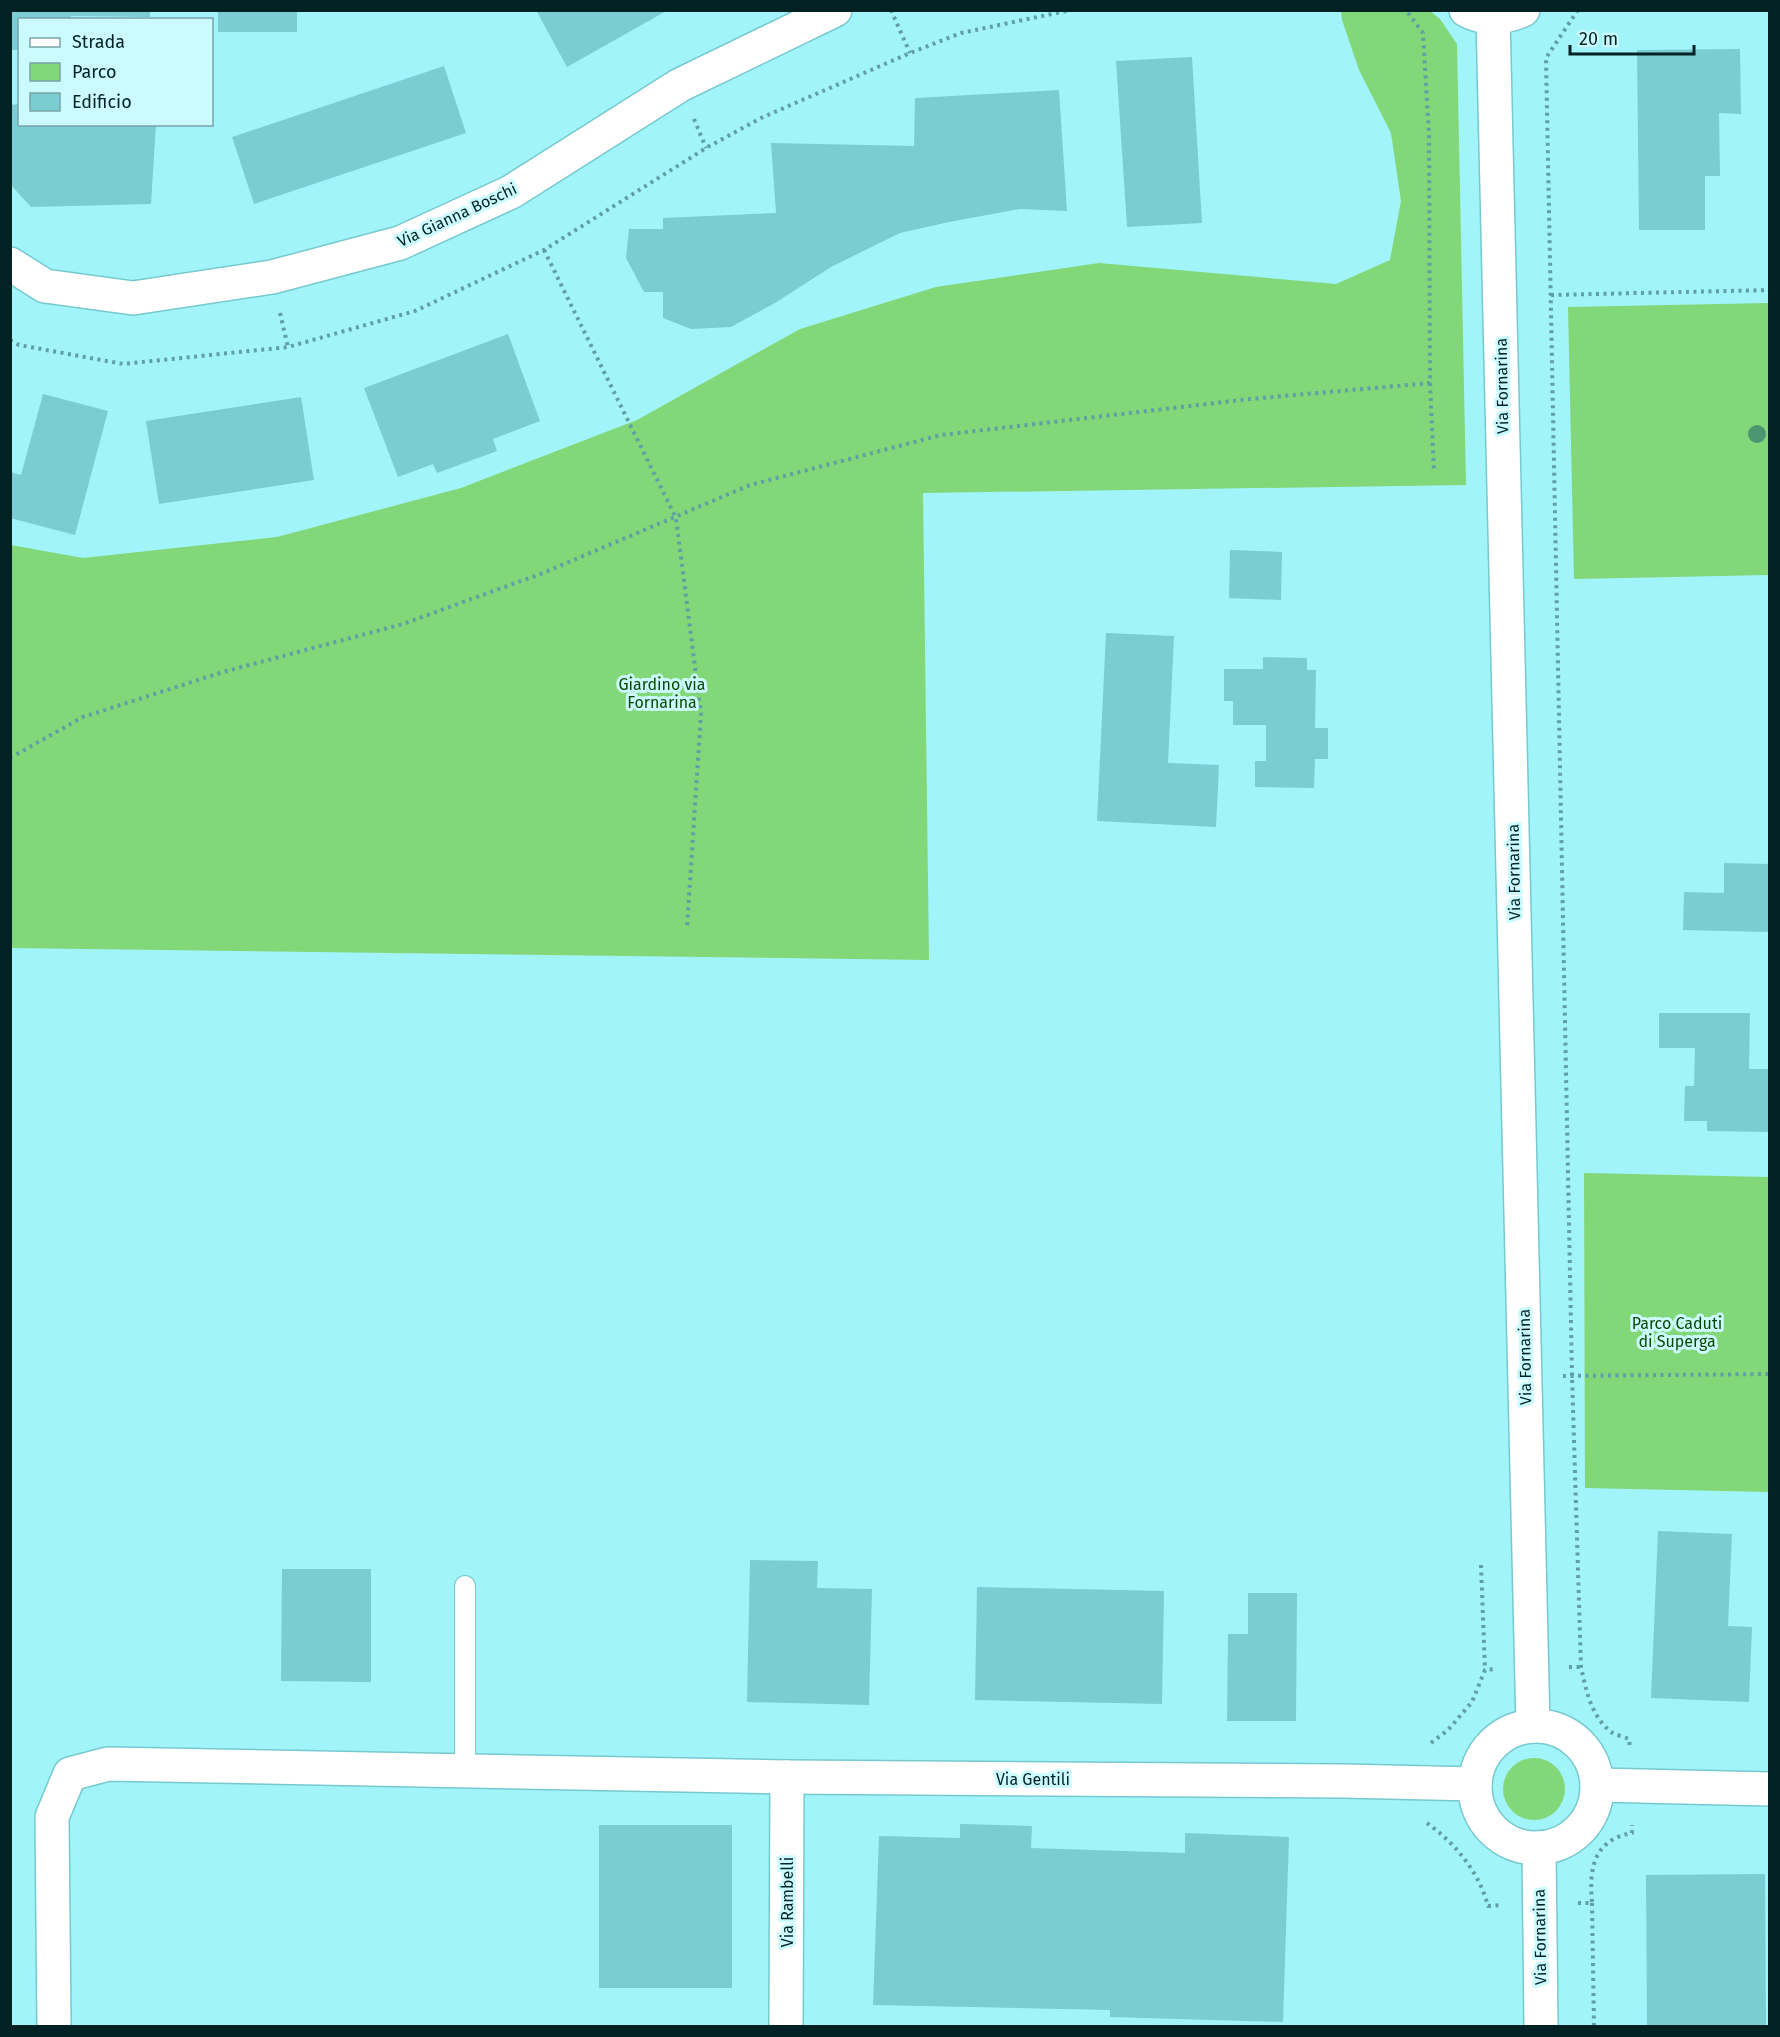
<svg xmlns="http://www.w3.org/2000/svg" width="1780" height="2037" font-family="'Fira Sans',sans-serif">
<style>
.green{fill:#82d778}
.building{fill:#7acdd3}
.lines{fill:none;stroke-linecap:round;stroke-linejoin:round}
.service-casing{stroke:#76c9cf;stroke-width:22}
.minor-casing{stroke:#76c9cf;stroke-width:36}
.path{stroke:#609fa4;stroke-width:4;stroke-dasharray:3 4.5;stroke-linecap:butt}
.service{stroke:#fff;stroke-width:20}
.minor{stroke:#fff;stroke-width:33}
.tree{fill:#4c9672}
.labels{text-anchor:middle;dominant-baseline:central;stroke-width:6;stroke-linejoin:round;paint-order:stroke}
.street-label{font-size:16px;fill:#002225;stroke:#cbfbfe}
.park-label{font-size:16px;fill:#074902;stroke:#cbfbfe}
</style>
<rect width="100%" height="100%" fill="#a1f4fa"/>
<g class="green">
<path d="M1341,11H1430L1440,19L1457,44L1466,485L923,493L929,960L11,948V545L83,558L277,537L461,488L637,420L800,329L936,287L1099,263L1336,284L1390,260L1401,201L1391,133L1359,70L1342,20Z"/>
<path d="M1769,303V575L1574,579L1568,307Z"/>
<path d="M1584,1173L1769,1177V1492L1585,1488Z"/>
<circle cx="1534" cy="1789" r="31"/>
</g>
<g class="building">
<path d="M10,10H150V17L71,16V20H20V50H10Z"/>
<rect x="218" y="10" width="79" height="22"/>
<path d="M536,10H668L567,67Z"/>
<path d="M1740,49L1741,114L1719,113L1720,176H1705V230H1639L1637,50Z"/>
<path d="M1192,57L1202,223L1127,227L1116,61Z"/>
<path d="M444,66L466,133L254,204L232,137Z"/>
<path d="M1059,90L1067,211L1020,209L949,222L900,233L831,267L775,303L731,327L691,329L663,318V292H644L626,258L629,229H663V218L776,213L771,143L914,146L915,98Z"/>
<path d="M20,104V124H156L151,204L31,207L10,184V105Z"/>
<path d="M508,334L540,421L493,439L497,451L437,473L433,464L398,477L364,388Z"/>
<path d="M43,394L108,411L75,535L10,518V472L21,475Z"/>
<path d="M301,397L314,480L159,504L146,421Z"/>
<path d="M1230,550L1282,552L1281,600L1229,598Z"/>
<path d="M1106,633L1174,636L1168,763L1219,765L1216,827L1097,821Z"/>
<path d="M1263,657L1307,658V670H1316L1315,728H1328V759H1315L1314,788L1255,787V761H1266V725H1233V701H1224V669H1263Z"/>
<path d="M1724,863L1770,864V932L1683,930L1684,892L1724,893Z"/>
<path d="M1659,1013H1750L1749,1069H1770V1132L1707,1131V1121H1684L1685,1086H1694L1695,1048H1659Z"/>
<path d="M1658,1531L1732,1534L1728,1626L1752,1627L1749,1702L1651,1698Z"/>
<path d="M750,1560L818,1561L817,1588L872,1589L869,1705L747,1702Z"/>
<path d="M282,1569H371V1682L281,1681Z"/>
<path d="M977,1587L1164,1591L1162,1704L975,1700Z"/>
<path d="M1248,1593H1297L1296,1721H1227L1228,1634H1248Z"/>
<path d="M960,1824L1032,1826L1031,1848L1185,1853V1833L1289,1837L1283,2022L1110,2017V2010L873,2005L879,1836L960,1838Z"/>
<rect x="599" y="1825" width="133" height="163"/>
<path d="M1765,1874L1766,2026H1647L1646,1875Z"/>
</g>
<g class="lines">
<defs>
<path id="service" d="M465,1586V1770"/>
<g id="minor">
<path d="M1466,10C1483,20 1506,18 1523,10"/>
<path d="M1493,17L1533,1726"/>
<path d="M10,264L45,286L133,298L272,277L400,243L511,192L680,85L835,10"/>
<circle cx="1536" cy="1787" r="61"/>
<path d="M1597,1785L1770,1789"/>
<path d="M1539,1848L1541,2026"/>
<path d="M54,2026L52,1817L70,1774L108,1764L787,1777L1344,1781L1475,1784"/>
<path d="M786,2026L787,1777"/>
</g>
</defs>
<use href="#service" class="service-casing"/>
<use href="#minor" class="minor-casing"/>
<g class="path">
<path d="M891,10L910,53"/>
<path d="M1578,10L1546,58L1572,1376L1581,1667C1586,1690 1591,1716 1611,1732C1616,1735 1624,1737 1629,1739L1630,1748"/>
<path d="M694,119L706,148"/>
<path d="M544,250L676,518L701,714L687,928"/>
<path d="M1551,295L1770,290"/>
<path d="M280,313L288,347"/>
<path d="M10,340L19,345L123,364L288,347L415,311L544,250L706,148L761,118L910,53L961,33L1071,10"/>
<path d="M1430,383L1434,473"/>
<path d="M10,758L83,717L223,672L403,624L543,573L750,485L941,435L1250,399L1430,383L1429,135L1423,33L1406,10"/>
<path d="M1563,1376L1770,1374"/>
<path d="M1481,1565L1485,1670"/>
<path d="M1569,1667H1581"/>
<path d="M1431,1743L1448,1730L1472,1702L1485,1670L1495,1669"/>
<path d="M1427,1823C1455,1843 1479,1872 1488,1906L1501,1905"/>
<path d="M1578,1903H1592C1589,1869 1593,1840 1632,1833V1825"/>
<path d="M1592,1903L1594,2026"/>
</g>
<use href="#service" class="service"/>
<use href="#minor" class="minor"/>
</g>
<circle class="tree" cx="1757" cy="434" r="9"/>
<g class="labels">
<g class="street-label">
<text transform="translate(457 215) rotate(-25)">Via Gianna Boschi</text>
<text transform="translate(1502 386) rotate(-91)">Via Fornarina</text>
<text transform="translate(1514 872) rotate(-91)">Via Fornarina</text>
<text transform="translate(1525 1357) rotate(-91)">Via Fornarina</text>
<text x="1033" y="1779">Via Gentili</text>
<text transform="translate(787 1902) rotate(-90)">Via Rambelli</text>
<text transform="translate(1540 1937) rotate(-91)">Via Fornarina</text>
</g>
<g class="park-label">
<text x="662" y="684">Giardino via<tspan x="662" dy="18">Fornarina</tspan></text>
<text x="1677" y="1323">Parco Caduti<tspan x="1677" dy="18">di Superga</tspan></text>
</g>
</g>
<rect width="1780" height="2037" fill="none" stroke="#002225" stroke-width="24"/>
<rect x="18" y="18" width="195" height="108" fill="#cbfbfe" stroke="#7aa4a7" stroke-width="1.5"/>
<rect x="30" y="38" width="30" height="9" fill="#ffffff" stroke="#7aa4a7" stroke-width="1.5"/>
<text x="72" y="48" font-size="18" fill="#002225">Strada</text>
<rect x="30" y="63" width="30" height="18" fill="#82d778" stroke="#7aa4a7" stroke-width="1.5"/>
<text x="72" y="78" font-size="18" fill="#002225">Parco</text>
<rect x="30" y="93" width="30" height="18" fill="#7acdd3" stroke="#7aa4a7" stroke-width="1.5"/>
<text x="72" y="108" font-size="18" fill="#002225">Edificio</text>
<path d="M1570 45v9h124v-9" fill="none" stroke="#002225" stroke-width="3"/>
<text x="1579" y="45" font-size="18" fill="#002225" stroke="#cbfbfe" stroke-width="4.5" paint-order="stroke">20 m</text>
</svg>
